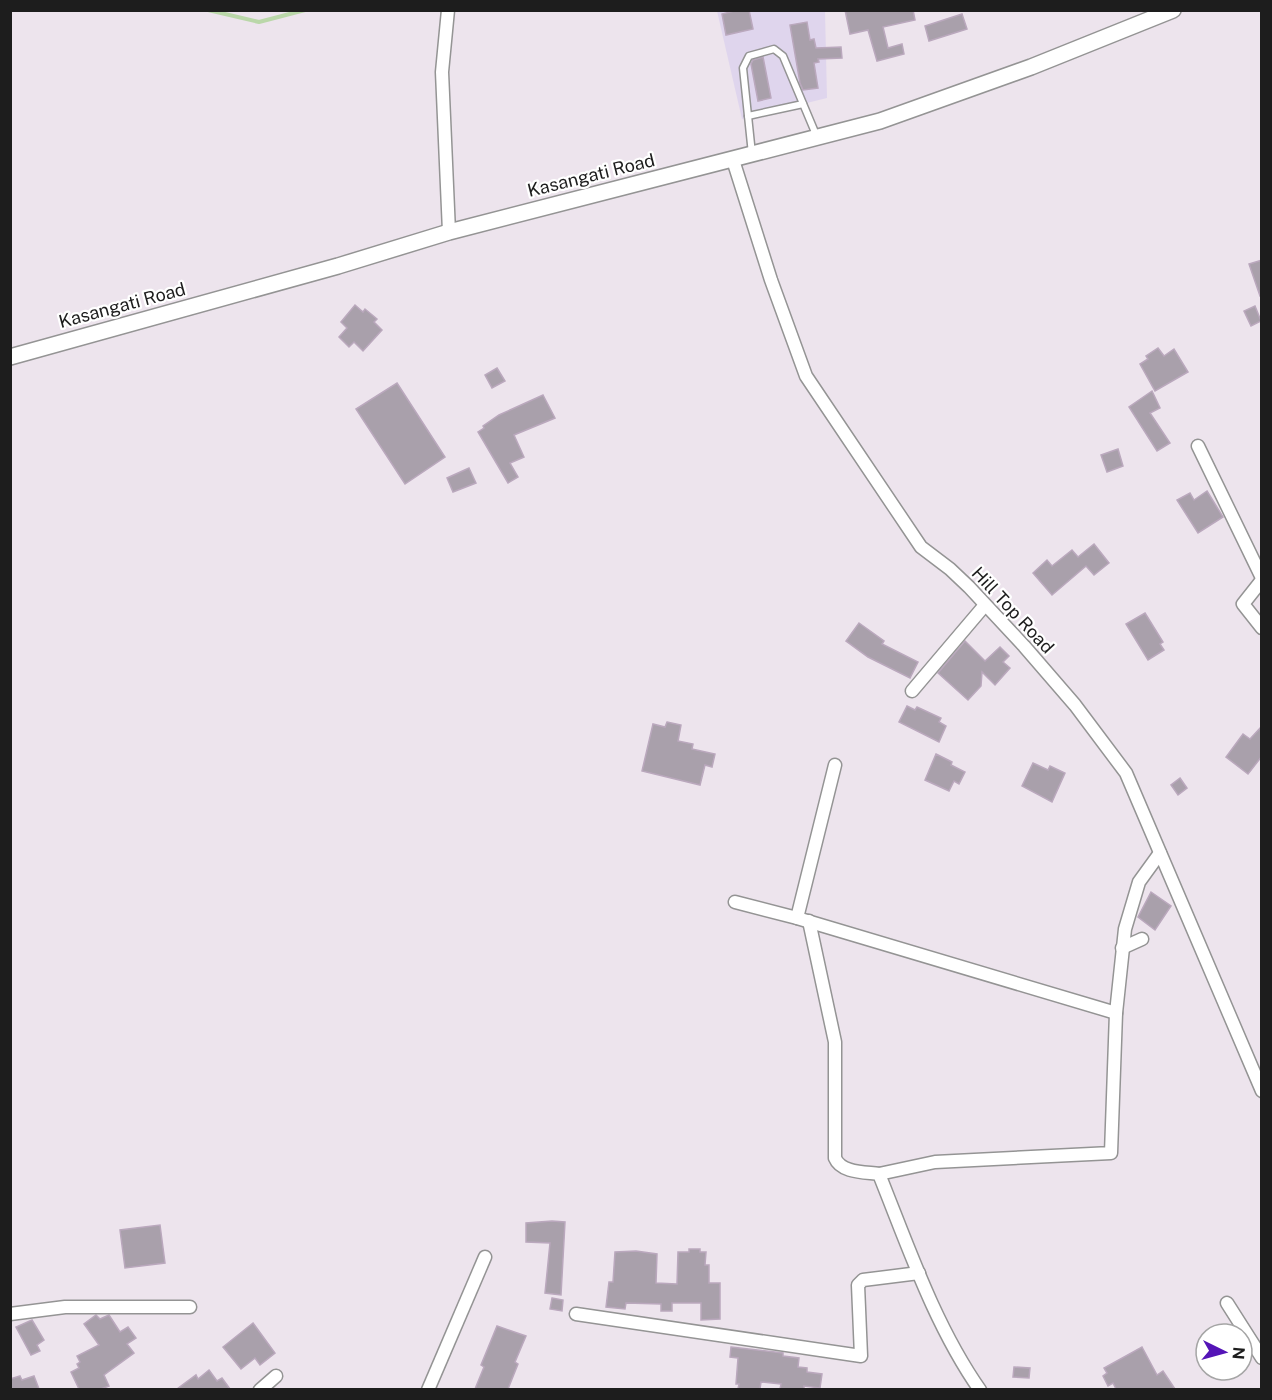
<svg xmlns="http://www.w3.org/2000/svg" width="1272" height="1400" font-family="'Public Sans',sans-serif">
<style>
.commercial{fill:#dfd5ed}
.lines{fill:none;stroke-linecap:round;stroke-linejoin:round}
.stream{stroke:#bad7a9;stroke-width:4}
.building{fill:#a9a0ab;stroke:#baa8bd;stroke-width:1.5}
.service-casing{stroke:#949494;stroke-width:9}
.minor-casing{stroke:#949494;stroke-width:15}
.tertiary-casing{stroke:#949494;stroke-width:18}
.service{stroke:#fff;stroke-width:6}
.minor{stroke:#fff;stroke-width:12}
.tertiary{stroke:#fff;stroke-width:15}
.labels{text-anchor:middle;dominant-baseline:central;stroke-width:4.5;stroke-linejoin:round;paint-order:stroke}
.street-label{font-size:18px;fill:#1d1d1d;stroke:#fff}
</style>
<rect width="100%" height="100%" fill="#ede4ed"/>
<path class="commercial" d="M717,11H825L827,98L742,119Z"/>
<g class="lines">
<path class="stream" d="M208,10L259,22L305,10"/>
</g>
<g class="building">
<path d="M738,10H749L753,29L726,35L722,14Z"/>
<path d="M845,10H913L915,20L883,27L888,48L902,44L904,54L877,61L868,30L850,34Z"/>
<path d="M962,14L967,29L929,41L925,26Z"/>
<path d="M807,22L810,40L814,39L816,48L841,47L842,58L818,59L819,62L814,63L818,88L803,90L800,83L790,25Z"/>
<path d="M763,57L771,98L758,101L751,64L753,60Z"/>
<path d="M1262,260V295L1260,296L1249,264Z"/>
<path d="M355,305L363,312L365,309L377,319L374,322L382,330L363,351L354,342L349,347L339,337L347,328L341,322Z"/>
<path d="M1255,306L1261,321L1251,326L1244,311Z"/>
<path d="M1158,348L1164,356L1174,349L1188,372L1155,391L1140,364L1148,359L1146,356Z"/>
<path d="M497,368L505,381L492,388L485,375Z"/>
<path d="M397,383L445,457L405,484L356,409Z"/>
<path d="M1152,391L1160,408L1150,413L1170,443L1157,451L1129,407Z"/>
<path d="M543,395L555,418L514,435L524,457L510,463L518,477L508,483L478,432L484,428L483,426L499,415Z"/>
<path d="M1118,449L1123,466L1107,472L1101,455Z"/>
<path d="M469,468L476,483L453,492L447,478Z"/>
<path d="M1207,491L1223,517L1198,533L1177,500L1190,493L1194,500Z"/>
<path d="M1094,544L1109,563L1094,575L1086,566L1052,595L1033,573L1047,560L1052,566L1072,550L1078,557Z"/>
<path d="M1145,613L1163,642L1160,644L1164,650L1148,660L1126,624Z"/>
<path d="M859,623L884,641L882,644L918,662L910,678L868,657L846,641Z"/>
<path d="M965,641L985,661L1000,647L1009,656L1003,662L1010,668L995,685L982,672L981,686L968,700L938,673Z"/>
<path d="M907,706L915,710L917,707L941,718L939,722L946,726L939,742L899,722Z"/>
<path d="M667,722L681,725L678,741L693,744L692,749L715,754L712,767L705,765L700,785L642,771L653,724L665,727Z"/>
<path d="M1262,726V756L1248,774L1226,757L1243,734L1250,739Z"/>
<path d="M936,754L952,762L951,765L965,772L959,784L954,781L949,791L925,780Z"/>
<path d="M1033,763L1048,770L1050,766L1065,773L1052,802L1022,786Z"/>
<path d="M1180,778L1187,788L1178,795L1171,785Z"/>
<path d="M1151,892L1171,906L1155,930L1138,917Z"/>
<path d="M552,1221L565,1222L561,1295L545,1293L550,1243L526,1242V1223Z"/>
<path d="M160,1225L165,1263L125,1268L120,1230Z"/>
<path d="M689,1249H700V1252H706L705,1265H709V1283H720V1319L701,1320V1303H672V1311H661V1304L626,1303L625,1309L606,1307L609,1282H613L615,1252L636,1251L657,1254L656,1283L677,1284L678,1252H689Z"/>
<path d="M552,1298L563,1300L562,1311L550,1309Z"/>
<path d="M96,1315L100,1319L109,1315L120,1332L128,1327L136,1338L127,1344L134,1353L104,1375L109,1386L101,1389H79L71,1372L79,1368L77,1364L80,1362L77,1356L99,1345L84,1324Z"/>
<path d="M32,1320L44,1340L37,1345L40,1351L31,1355L16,1327Z"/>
<path d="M253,1323L275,1353L260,1365L255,1358L241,1369L223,1347Z"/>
<path d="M497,1326L526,1336L515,1362L518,1364L508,1389H475L484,1367L481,1365Z"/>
<path d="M731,1347L783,1353V1356L799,1358L798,1367L807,1368V1372L822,1374L820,1388L804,1386V1389H780L781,1384L761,1382L760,1389H738L739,1384H736L738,1358L730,1357Z"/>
<path d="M1142,1347L1157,1375L1163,1371L1175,1389H1116L1113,1383L1108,1386L1103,1376L1107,1373L1104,1368Z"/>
<path d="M1014,1367L1030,1368L1029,1378L1013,1377Z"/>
<path d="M209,1370L217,1381L222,1378L230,1389H177L196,1375L198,1379Z"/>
<path d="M20,1376L22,1380L34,1376L39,1389H10V1379Z"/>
</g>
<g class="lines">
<defs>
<g id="service">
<path d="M748,116L803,104"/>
<path d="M752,154L743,68L749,56L774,49L783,56L817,137"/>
</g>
<g id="minor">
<path d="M448,10L442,72L449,232"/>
<path d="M733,160L771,280L806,376L921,547L950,569L969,587L1024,646L1075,705L1126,773L1262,1091"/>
<path d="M1198,446L1262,578"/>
<path d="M1262,580L1243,604L1262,628"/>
<path d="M912,691L985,605"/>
<path d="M735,902L797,918L1116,1013"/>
<path d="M797,918L835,765"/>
<path d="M809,921L835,1042V1158C841,1173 865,1172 879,1174C908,1246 935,1326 980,1390"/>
<path d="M1122,948L1142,939"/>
<path d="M879,1174L935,1162L1111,1153L1116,1013L1125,929L1139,882L1160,853"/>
<path d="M1227,1303L1262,1358"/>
<path d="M10,1314L65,1307H190"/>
<path d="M576,1314L861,1356L858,1285L863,1280L919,1273"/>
<path d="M260,1390L276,1376"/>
<path d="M428,1390L485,1257"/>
</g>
<path id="tertiary" d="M10,357L338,266L449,232L880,121L1031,67L1173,10"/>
</defs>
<use href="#service" class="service-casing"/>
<use href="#minor" class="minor-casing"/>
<use href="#tertiary" class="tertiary-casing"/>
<use href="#service" class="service"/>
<use href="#minor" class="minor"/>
<use href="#tertiary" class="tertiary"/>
</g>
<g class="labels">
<g class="street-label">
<text transform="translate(591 175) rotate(-14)">Kasangati Road</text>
<text transform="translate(122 305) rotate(-15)">Kasangati Road</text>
<text transform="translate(1013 610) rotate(47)">Hill Top Road</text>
</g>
</g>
<rect width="1272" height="1400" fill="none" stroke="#1d1d1d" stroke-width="24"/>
<g transform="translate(1224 1352) rotate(95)"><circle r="28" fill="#ffffff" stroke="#a5a5a5" stroke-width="1.5"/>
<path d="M0-4.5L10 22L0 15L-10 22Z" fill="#5414b7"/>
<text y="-9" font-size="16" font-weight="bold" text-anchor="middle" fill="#1d1d1d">N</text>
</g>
</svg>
